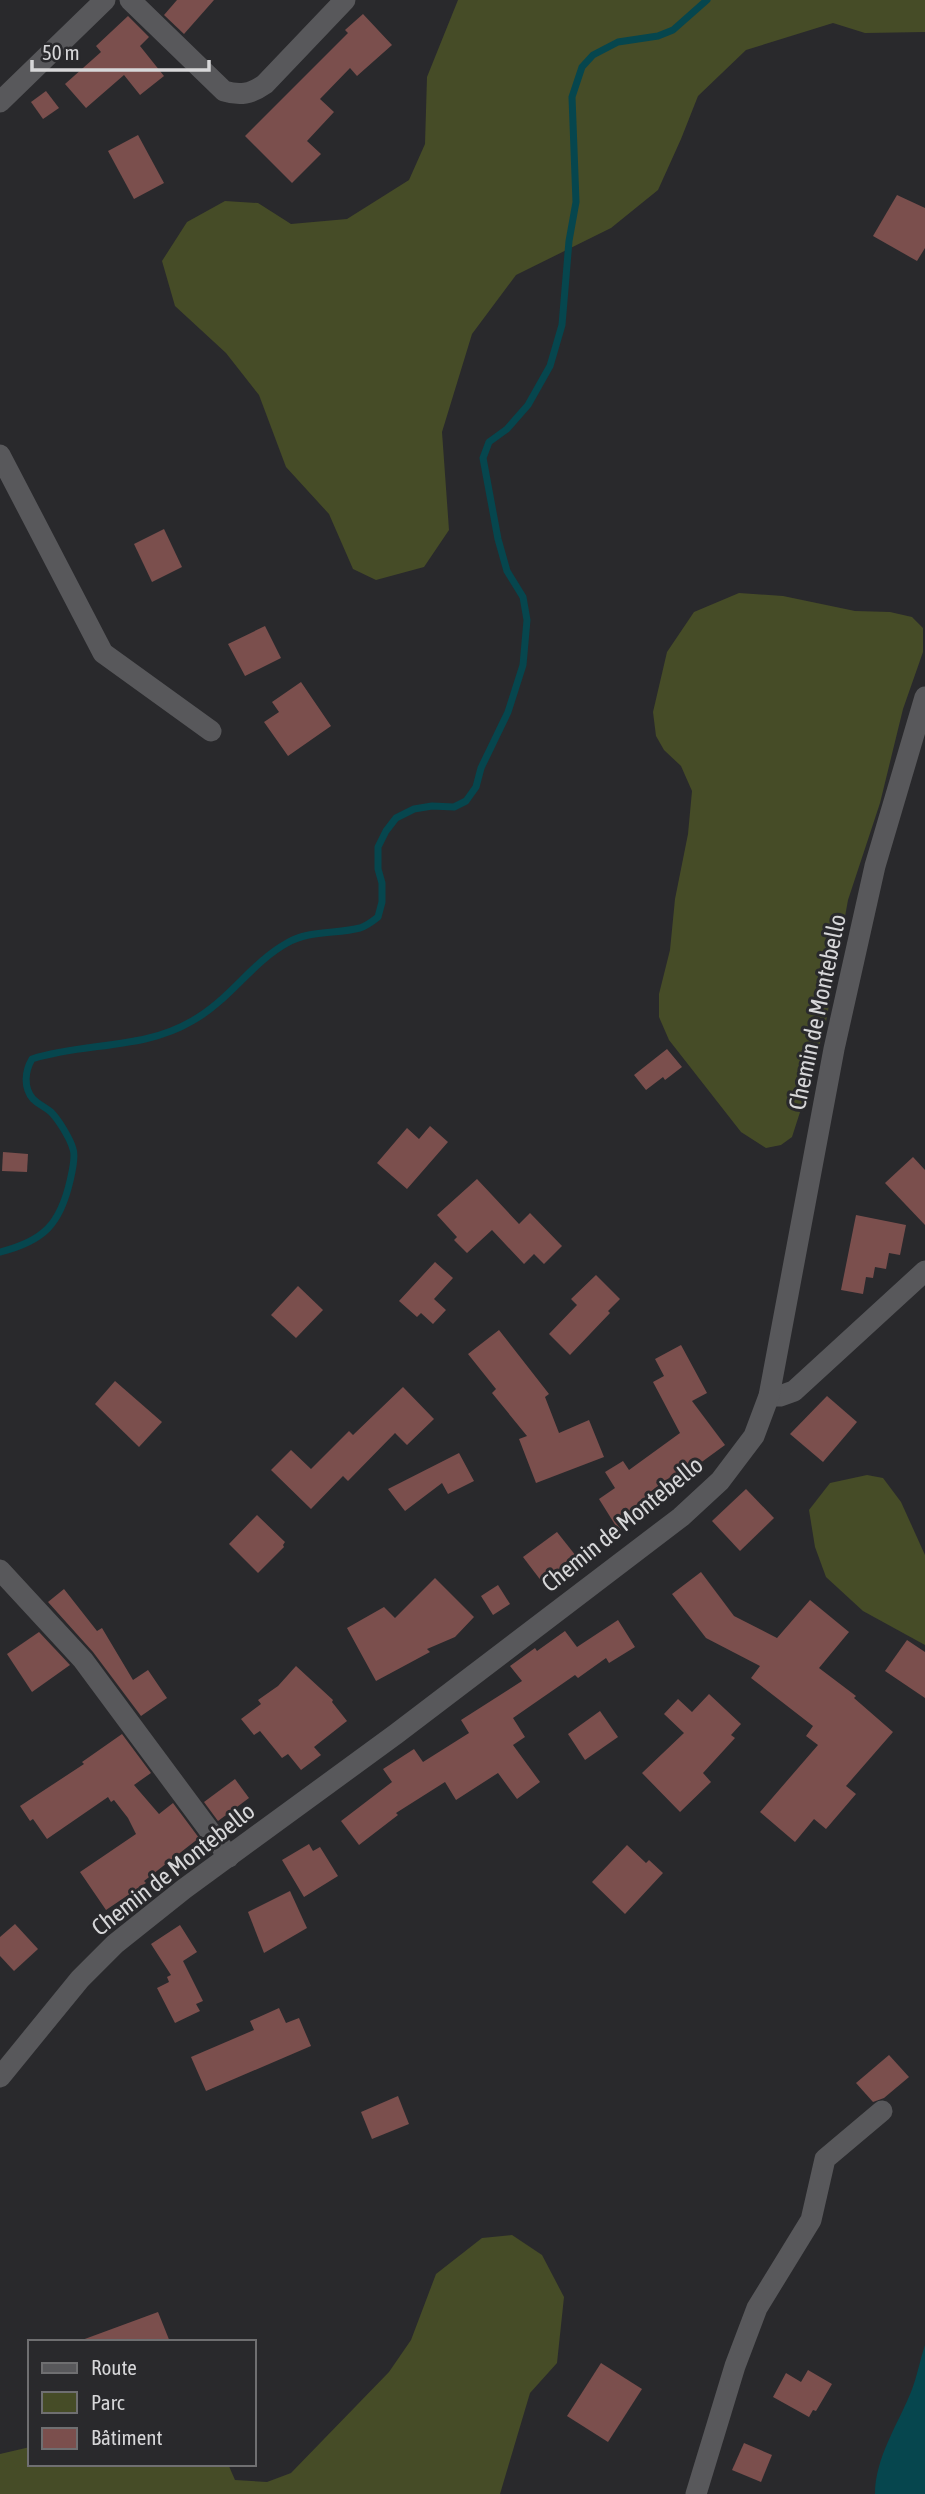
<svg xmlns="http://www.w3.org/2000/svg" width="925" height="2494" font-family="'Asap Condensed',sans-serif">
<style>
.green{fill:#464c27}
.water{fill:#06464e}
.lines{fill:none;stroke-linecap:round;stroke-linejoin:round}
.stream{stroke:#06464e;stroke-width:7}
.building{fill:#7b4f4d}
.street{stroke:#58585b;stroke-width:21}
.labels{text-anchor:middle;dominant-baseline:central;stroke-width:6;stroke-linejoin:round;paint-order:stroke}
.street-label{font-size:24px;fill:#d7d7d9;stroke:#29292c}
</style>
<rect width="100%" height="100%" fill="#29292c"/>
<g class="green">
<path d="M458,0H925V32L865,33L833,23L746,50L698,96L681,139L658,190L611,228L516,275L472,334L442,432L449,530L424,567L376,580L353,569L329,514L286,467L259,395L226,353L175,306L162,261L187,222L225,201L258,203L291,224L347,219L409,180L425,144L427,77Z"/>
<path d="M739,593L783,596L855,611L890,612L912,617L923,628V652L903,709L880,803L848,900L826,1022L801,1109L792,1137L781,1145L766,1148L741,1132L669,1040L659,1017V994L670,950L675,899L688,834L692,791L681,766L664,750L656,736L653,712L667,652L694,612Z"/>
<path d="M867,1475L883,1478L901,1502L925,1555V1645L863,1611L826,1577L815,1547L809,1510L830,1483Z"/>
<path d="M512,2235L542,2255L564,2297L557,2363L530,2393L500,2494H0V2454L30,2447V2464H228L235,2480L267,2482L291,2473L389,2372L411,2340L436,2274L482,2238Z"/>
</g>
<path class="water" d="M925,2345V2494H875C875,2458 898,2424 911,2392C917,2377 920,2360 925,2345Z"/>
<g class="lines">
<path class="stream" d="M0,1252C44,1241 60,1224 70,1181C72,1172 76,1157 73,1149C70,1138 58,1119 51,1112C45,1107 38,1104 33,1099C23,1087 25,1071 32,1059C85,1042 143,1050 192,1021C230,1000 251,963 287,943C308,930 337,934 360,928C366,926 373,921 378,917L382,902V883L378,869V847L386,831L396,818L414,809L432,806L454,807L466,801L476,787L481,768L508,712L523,665L527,620L523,597L507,571L498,539L483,458L489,442L507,429L528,405L550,366L562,325L569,241L576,202L572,97L582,67L593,55L618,42L658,36L673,30L707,0"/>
</g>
<g class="building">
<path d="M177,0H214L184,34L164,15Z"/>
<path d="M363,14L392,45L357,76L350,68L320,99L334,112L307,141L321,154L292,183L245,136L348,33L345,30Z"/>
<path d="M128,16L149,37L140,46L164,76L140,95L124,75L86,108L65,84L101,52L96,46Z"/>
<path d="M46,91L59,108L43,119L31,102Z"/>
<path d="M138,135L164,183L134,199L108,151Z"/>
<path d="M897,195L925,208V248L917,261L873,236Z"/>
<path d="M164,529L182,567L152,582L134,544Z"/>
<path d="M265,626L281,658L245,676L228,644Z"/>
<path d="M301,682L331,726L288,756L264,722L279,712L272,702Z"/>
<path d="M667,1049L682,1067L665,1080L663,1077L646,1090L634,1075Z"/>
<path d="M430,1126L448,1142L407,1189L377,1163L407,1128L419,1139Z"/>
<path d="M3,1152L28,1154L27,1172L2,1171Z"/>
<path d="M913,1157L925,1170V1225L885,1183Z"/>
<path d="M477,1179L519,1224L530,1213L562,1246L544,1264L534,1254L524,1264L492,1230L467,1253L454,1240L457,1237L437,1215Z"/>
<path d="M856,1215L906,1225L900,1255L889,1253L886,1269L875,1267L873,1278L866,1277L863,1294L841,1290Z"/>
<path d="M435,1262L453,1278L434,1299L446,1310L433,1324L421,1313L417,1317L399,1301Z"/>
<path d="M596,1275L620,1299L608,1311L610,1313L570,1355L549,1334L577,1305L571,1299Z"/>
<path d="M298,1286L323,1310L296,1338L271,1315Z"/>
<path d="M499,1330L549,1394L545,1397L559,1433L589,1420L604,1457L536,1483L519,1439L527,1436L492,1393L496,1389L468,1354Z"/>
<path d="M681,1345L707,1393L692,1401L725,1445L688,1472L684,1467L646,1495L654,1508L619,1531L599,1499L615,1488L605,1472L623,1461L629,1470L680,1433L653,1382L664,1376L655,1359Z"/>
<path d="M115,1381L162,1422L139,1447L95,1404Z"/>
<path d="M403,1387L434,1419L407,1445L395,1433L348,1481L343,1476L311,1509L271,1470L291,1450L311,1469L349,1431L353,1435Z"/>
<path d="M827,1396L857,1422L823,1462L790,1434Z"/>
<path d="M459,1453L474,1481L448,1494L442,1483L405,1511L388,1489Z"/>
<path d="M746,1489L774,1518L740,1551L712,1521Z"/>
<path d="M257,1515L285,1542L283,1545L284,1547L258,1573L229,1544Z"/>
<path d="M557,1532L576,1556L542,1582L523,1557Z"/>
<path d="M701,1572L734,1616L777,1638L810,1600L849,1632L819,1668L856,1696L854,1698L893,1732L846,1786L856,1794L826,1829L814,1819L795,1842L760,1812L818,1745L806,1736L813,1726L751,1678L760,1666L706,1638L672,1594Z"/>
<path d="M435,1578L474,1617L455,1637L427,1649L430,1652L376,1681L347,1628L384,1607L395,1618Z"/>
<path d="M498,1585L510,1604L493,1615L481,1596Z"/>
<path d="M64,1589L97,1631L102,1628L133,1680L148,1670L167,1698L141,1716L93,1652L48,1602Z"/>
<path d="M618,1620L635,1647L609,1663L606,1658L578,1678L575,1675L513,1718L525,1737L513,1745L540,1782L517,1799L498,1773L456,1800L445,1782L396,1813L398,1815L359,1845L341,1821L392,1782L383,1769L414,1749L423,1762L469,1733L461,1720L522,1681L510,1666L535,1648L537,1651L565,1631L577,1647Z"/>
<path d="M39,1632L70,1665L32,1692L7,1654Z"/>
<path d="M907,1640L925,1652V1698L885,1671Z"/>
<path d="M296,1666L333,1700L332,1702L347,1721L314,1747L321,1755L301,1770L288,1754L282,1758L260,1731L254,1735L241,1719L261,1704L258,1700L278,1686Z"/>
<path d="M709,1694L741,1724L731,1735L735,1738L703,1773L711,1782L680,1812L642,1773L684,1733L664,1714L678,1699L692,1712Z"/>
<path d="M600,1711L618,1737L585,1760L568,1734Z"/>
<path d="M122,1734L151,1773L134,1785L159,1814L173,1803L199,1838L144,1881L146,1883L106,1910L80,1872L136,1834L128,1818L114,1800L111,1802L108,1797L47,1839L33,1819L30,1821L20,1806L84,1764L82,1762Z"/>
<path d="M235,1779L249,1798L218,1821L204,1802Z"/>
<path d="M309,1844L313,1851L320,1847L338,1876L304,1897L282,1860Z"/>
<path d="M627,1845L646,1863L649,1860L663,1873L625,1914L592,1882Z"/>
<path d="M290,1891L307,1928L264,1953L248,1912Z"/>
<path d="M15,1924L38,1949L14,1971L0,1956V1937Z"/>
<path d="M180,1925L197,1952L183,1961L203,2001L196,2004L200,2011L175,2023L157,1988L169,1982L167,1977L171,1975L151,1944Z"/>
<path d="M279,2008L286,2023L299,2018L311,2046L206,2091L191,2057L254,2030L250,2021Z"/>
<path d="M889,2055L909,2077L884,2098L873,2102L856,2083Z"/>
<path d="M398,2096L409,2124L372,2139L361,2112Z"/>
<path d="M158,2312L170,2342H82V2340Z"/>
<path d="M601,2363L642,2389L608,2442L567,2416Z"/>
<path d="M808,2370L832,2384L816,2411L813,2410L809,2417L773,2397L786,2373L801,2382Z"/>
<path d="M744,2443L772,2455L761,2482L732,2470Z"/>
</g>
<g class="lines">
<g class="street">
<path d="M130,0L224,91C240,96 251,94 265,84L345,0"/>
<path d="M0,102L105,0"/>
<path d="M0,455L103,653L211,731"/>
<path d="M769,1396H780L794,1391L925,1271"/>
<path d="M0,1570L83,1660L229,1857"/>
<path d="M0,2077L80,1979L115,1944L184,1889L396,1734L681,1517L720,1481L754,1436L769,1396L834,1049L875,866L925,697"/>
<path d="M696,2494L735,2366L757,2308L811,2220L825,2159L882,2111"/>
</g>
</g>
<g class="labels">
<g class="street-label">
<text transform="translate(817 1012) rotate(-78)">Chemin de Montebello</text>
<text transform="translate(622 1524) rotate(-39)">Chemin de Montebello</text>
<text transform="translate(173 1869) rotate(-38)">Chemin de Montebello</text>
</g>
</g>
<rect x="28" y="2340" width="228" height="126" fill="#29292c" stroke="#6f6f71" stroke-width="2"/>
<rect x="42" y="2363" width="35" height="10" fill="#58585b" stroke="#6f6f71" stroke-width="2"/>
<text x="91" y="2375" font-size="21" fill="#d7d7d9">Route</text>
<rect x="42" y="2392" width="35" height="21" fill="#464c27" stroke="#6f6f71" stroke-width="2"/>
<text x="91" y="2410" font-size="21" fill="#d7d7d9">Parc</text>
<rect x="42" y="2428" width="35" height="21" fill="#7b4f4d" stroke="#6f6f71" stroke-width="2"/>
<text x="91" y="2445" font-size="21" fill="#d7d7d9">Bâtiment</text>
<path d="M32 60v10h177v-10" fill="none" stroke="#d7d7d9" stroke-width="3.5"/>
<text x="42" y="60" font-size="21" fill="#d7d7d9" stroke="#29292c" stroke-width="5" paint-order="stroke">50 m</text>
</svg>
